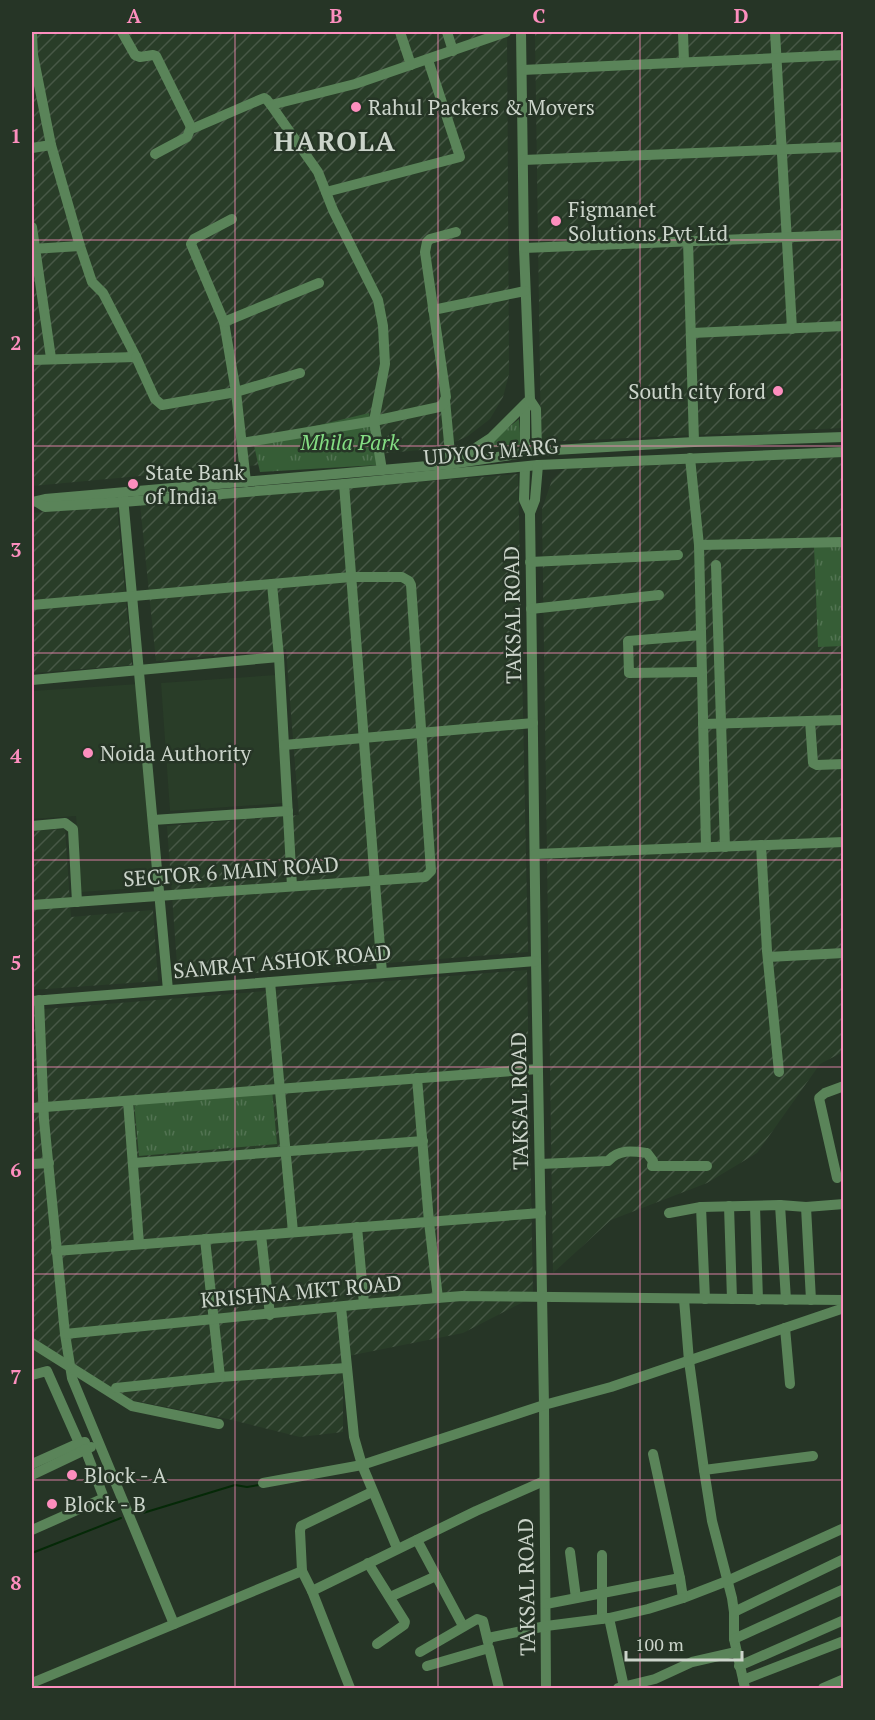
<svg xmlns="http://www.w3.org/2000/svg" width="875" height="1720" font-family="'PT Serif',serif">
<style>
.built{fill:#293d28}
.industrial{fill:url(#industrial-furrows)}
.park{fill:url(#park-tufts)}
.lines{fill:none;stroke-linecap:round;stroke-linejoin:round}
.stream{stroke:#052907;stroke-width:2}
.minor{stroke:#5a8459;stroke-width:10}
.grid{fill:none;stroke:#fd8ebe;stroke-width:1.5;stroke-opacity:0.55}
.poi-dot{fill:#fd8ebe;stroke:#263526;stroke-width:2}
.labels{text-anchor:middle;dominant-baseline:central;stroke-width:5;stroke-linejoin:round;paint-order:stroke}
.poi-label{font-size:21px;fill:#cbd4ca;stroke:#263526;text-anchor:start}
.park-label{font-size:21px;font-style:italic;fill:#84dd83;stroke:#263526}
.street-label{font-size:21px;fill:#cbd4ca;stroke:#263526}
.district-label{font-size:27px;font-weight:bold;letter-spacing:1.5px;fill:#cbd4ca;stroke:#263526}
.neatline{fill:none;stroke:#fd8ebe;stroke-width:2}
.grid-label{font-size:20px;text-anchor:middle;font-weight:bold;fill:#fd8ebe}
</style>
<defs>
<pattern id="industrial-furrows" width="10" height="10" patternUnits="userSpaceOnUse" patternTransform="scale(1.5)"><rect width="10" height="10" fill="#293d28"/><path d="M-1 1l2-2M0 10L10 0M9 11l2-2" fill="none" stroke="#475846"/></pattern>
<pattern id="park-tufts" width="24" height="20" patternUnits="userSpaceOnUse" patternTransform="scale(1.5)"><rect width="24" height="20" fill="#365d36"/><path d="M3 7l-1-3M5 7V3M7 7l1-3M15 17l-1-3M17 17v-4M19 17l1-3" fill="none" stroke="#527352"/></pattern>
</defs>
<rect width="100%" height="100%" fill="#263526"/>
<g class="built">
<path d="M276,675L285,803L170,811L161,683Z"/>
<path d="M139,684L155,887L81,892L76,816L32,819V691Z"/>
<path d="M32,1344L57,1361L32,1371Z"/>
</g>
<g class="industrial">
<path d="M32,32H507L509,374L503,397L490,419L468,436L442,448L32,486Z"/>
<path d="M535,32H843V428L541,442Z"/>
<path d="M843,457V1052L820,1064L757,1153L707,1183L611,1220L553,1273L542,509L552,480L564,469Z"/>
<path d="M518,474L528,952L178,979L167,826L299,815L286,649L156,661L140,504Z"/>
<path d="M117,506L132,665L32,673V513Z"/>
<path d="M65,829L71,917L153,910L158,981L32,990V831Z"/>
<path d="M527,970L533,1297L463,1333L343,1357V1432L300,1437L228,1419L131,1400L84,1374L32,1338V1010Z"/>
</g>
<g class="park">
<path d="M369,413L378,465L260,472L253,441Z"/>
<path d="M519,419L521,446L483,448Z"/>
<path d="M843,544V646L818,647L814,546Z"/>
<path d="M272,1089L277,1144L139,1156L134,1102Z"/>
</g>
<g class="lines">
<g class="stream">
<path d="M143,1513L235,1485L247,1487L259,1485"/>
<path d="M32,1553L121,1518"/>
</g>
<g class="minor">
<path d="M122,32L135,55L140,57L153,55L156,56L191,127L194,128L264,98L267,100L271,105"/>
<path d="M400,32L411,65"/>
<path d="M447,32L453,51"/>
<path d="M521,32L524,248L530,400L525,410V453"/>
<path d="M683,32L684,62"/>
<path d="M775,32L792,329"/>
<path d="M32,34L33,55L51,145L80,246L92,282L103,293L136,357L32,360"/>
<path d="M522,70L844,55"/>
<path d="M32,148L51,145"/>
<path d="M155,154L187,137L191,127"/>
<path d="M523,160L844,147"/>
<path d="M326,192L460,157L428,60"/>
<path d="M232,219L194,239L191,244L224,322L236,392L246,482"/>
<path d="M32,227L51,358"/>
<path d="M688,241L694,442"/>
<path d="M524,248L844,235"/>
<path d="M32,249L80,246"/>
<path d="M433,310L525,291"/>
<path d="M224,322L319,283"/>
<path d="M692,333L844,326"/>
<path d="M136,357L155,399L162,405L236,392L300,373"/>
<path d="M445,400L451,464L491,438L527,402"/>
<path d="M530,400L536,409L537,451"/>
<path d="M242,443L374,421L439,407L443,404L446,397L425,252L427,242L430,239L456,232"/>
<path d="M690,458L699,545L706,847"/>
<path d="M525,467L524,500L530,513L536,961L544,1405L546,1688"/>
<path d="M382,470L374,421L385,364L383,326L378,300L333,210L318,172L271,105L355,84L506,32"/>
<path d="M344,484L382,973"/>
<path d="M123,497L168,990"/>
<path d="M32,502L45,499L451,464L537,451L694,442L844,437"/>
<path d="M37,502L45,507L123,502L344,484L538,465L844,452"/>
<path d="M530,513L535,500L538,465"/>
<path d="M699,545L844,542"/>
<path d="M530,562L678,555"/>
<path d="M716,565L725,847"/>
<path d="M272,584L279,657L292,886"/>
<path d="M32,605L351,577H402L409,581L411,585L431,871L425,877L32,905"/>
<path d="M531,609L659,595"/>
<path d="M701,635L628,641L629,673L702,672"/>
<path d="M32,680L279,657"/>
<path d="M810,721L813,763L817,765L844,764"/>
<path d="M703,724L844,720"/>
<path d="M284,745L533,723"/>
<path d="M153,820L288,811"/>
<path d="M32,826L65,823L73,829L77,902"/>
<path d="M761,845L767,951L779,1072"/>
<path d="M535,854L844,842"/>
<path d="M768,957L844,953"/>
<path d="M270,982L293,1232"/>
<path d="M39,1000L44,1120L65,1334L72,1378L174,1624"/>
<path d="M32,1001L536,961"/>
<path d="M417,1078L429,1222L438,1298"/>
<path d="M128,1101L139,1244"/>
<path d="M32,1108L538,1069"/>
<path d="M133,1163L423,1141"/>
<path d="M32,1164L49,1163"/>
<path d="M540,1164L608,1161C619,1149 632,1151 647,1153L653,1161L652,1166H707"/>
<path d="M837,1178L819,1098L825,1093L844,1086"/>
<path d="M780,1205L786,1300"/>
<path d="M729,1206L732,1299"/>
<path d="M755,1206L758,1300"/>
<path d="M701,1207L705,1299"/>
<path d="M806,1207L811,1300"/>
<path d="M669,1213L701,1207L780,1205L806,1207L844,1204"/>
<path d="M357,1227L364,1304"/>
<path d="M261,1235L270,1315"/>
<path d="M205,1239L220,1377L346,1368"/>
<path d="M56,1251L541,1213"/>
<path d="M684,1299L689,1361L704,1470L712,1521L732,1598L734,1612V1639L745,1688"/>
<path d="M341,1307L354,1437L362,1465L397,1548"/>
<path d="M785,1328L790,1384"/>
<path d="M65,1334L364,1304L462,1296L844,1300"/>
<path d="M32,1343L132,1406L219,1424"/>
<path d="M32,1375L47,1371L79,1443"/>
<path d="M116,1388L220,1377"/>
<path d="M32,1464L79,1443L85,1442"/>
<path d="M704,1470L813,1456"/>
<path d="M32,1475L91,1447"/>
<path d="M263,1483L362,1465L544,1405L611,1387L844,1308"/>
<path d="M32,1530L104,1498L85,1449"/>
<path d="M417,1540L463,1626"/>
<path d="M570,1552L576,1598"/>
<path d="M602,1555V1619"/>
<path d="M368,1563L405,1622L404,1625L377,1644"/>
<path d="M302,1571L300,1531L301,1526L372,1492"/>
<path d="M680,1578L683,1598L727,1581L844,1528"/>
<path d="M312,1591L476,1511L544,1481"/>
<path d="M390,1597L436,1576"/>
<path d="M546,1604L680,1578L653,1454"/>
<path d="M734,1612L844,1559"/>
<path d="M609,1618L624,1687"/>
<path d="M488,1638L546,1626L609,1618L648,1609L683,1598"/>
<path d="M734,1639L844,1589"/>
<path d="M420,1652L477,1619L483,1621L488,1642"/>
<path d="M427,1666L489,1648L499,1688"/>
<path d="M739,1666L844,1620"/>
<path d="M743,1680L844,1641"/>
<path d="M32,1683L302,1571L312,1591L350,1688"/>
<path d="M618,1688L655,1679L692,1662L736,1652"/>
<path d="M823,1688L844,1679"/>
</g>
</g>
<path class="grid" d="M235,32V1688M438,32V1688M640,32V1688M32,240H844M32,446H844M32,653H844M32,860H844M32,1067H844M32,1274H844M32,1480H844"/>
<g class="poi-dot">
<circle cx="356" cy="107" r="6"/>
<circle cx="556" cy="221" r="6"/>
<circle cx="778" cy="391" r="6"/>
<circle cx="133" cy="484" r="6"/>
<circle cx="88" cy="753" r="6"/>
<circle cx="72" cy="1475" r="6"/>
<circle cx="52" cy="1504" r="6"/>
</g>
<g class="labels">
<g class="poi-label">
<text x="368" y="107">Rahul Packers &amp; Movers</text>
<text x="568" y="209">Figmanet<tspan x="568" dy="24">Solutions Pvt Ltd</tspan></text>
<text x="766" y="391" text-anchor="end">South city ford</text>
<text x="145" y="472">State Bank<tspan x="145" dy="24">of India</tspan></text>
<text x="100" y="753">Noida Authority</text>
<text x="84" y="1475">Block - A</text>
<text x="64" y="1504">Block - B</text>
</g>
<g class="park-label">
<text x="350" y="442">Mhila Park</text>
</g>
<g class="street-label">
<text transform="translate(491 451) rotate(-5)">UDYOG MARG</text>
<text transform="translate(512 615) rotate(-91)">TAKSAL ROAD</text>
<text transform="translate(231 871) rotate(-4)">SECTOR 6 MAIN ROAD</text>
<text transform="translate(282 961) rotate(-5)">SAMRAT ASHOK ROAD</text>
<text transform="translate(519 1101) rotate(-91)">TAKSAL ROAD</text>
<text transform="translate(301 1291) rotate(-5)">KRISHNA MKT ROAD</text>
<text transform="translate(526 1587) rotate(-91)">TAKSAL ROAD</text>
</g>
<g class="district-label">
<text x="335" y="141">HAROLA</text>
</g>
</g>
<rect width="875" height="1720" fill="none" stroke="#263526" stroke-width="66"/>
<path d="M626 1651v9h116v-9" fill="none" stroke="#cbd4ca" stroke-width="3"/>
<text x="635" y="1651" font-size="18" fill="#cbd4ca" stroke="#263526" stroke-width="4.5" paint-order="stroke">100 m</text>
<rect x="33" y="33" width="809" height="1654" class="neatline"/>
<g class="grid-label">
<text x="134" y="23">A</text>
<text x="336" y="23">B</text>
<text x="539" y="23">C</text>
<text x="741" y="23">D</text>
<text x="16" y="143">1</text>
<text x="16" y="350">2</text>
<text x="16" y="557">3</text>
<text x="16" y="763">4</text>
<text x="16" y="970">5</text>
<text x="16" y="1177">6</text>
<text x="16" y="1384">7</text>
<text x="16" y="1590">8</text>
</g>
</svg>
